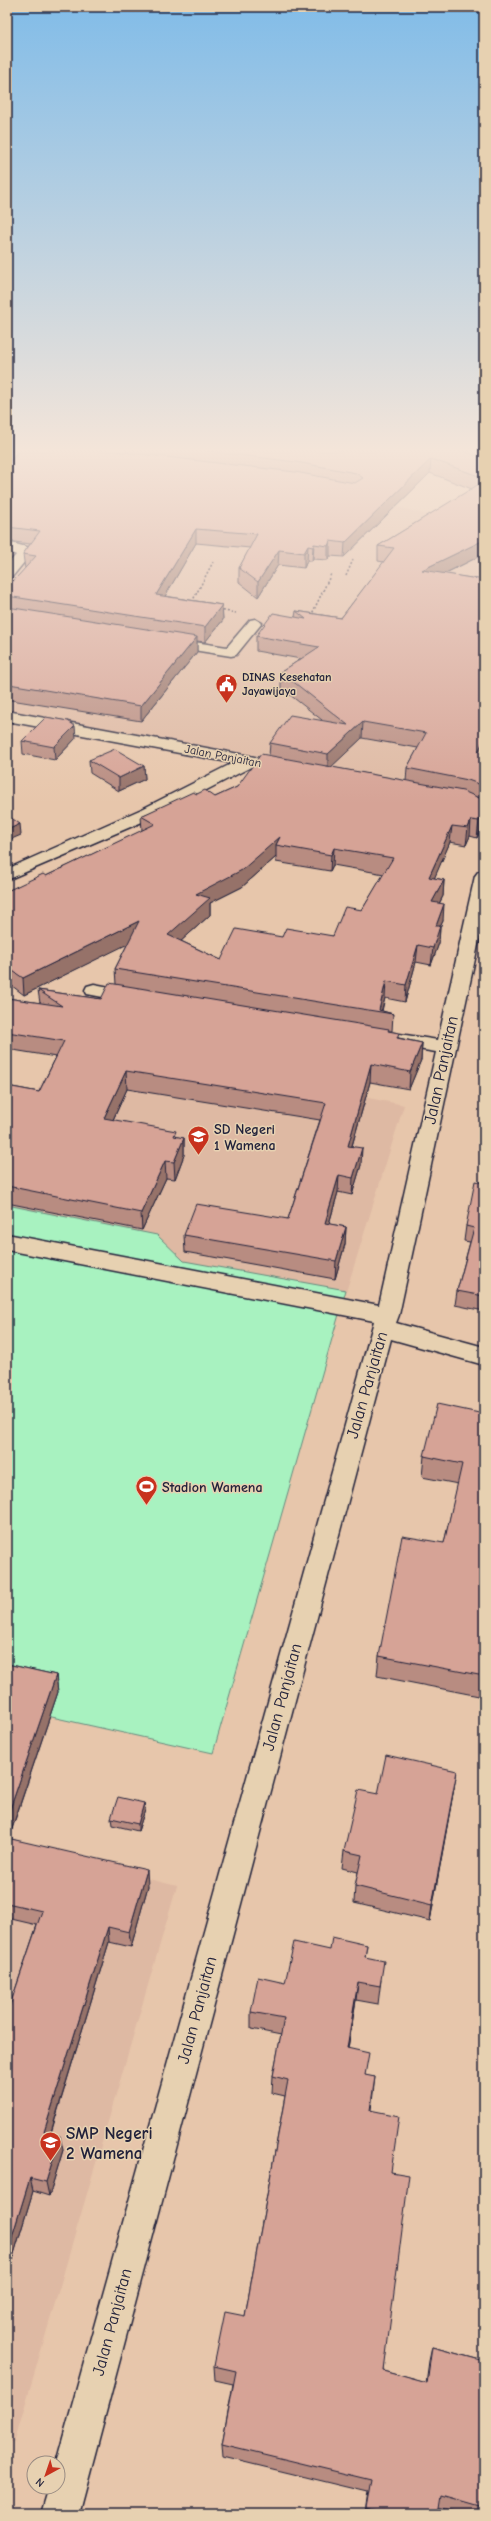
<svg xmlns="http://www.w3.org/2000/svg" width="491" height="2521" font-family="'Comic Neue',sans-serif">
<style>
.built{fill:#deb9a3}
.green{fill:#a8f2c0;stroke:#658a7e}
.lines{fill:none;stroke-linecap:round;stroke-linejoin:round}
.minor-casing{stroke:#22223b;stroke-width:3}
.path{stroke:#22223b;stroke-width:1.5;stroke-dasharray:2 2;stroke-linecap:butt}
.minor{fill:#e7d1b1;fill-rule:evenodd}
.wall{fill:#b88c81;stroke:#22223b;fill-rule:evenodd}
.shaded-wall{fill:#967269;stroke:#22223b}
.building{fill:#d6a396;stroke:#22223b;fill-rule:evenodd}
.labels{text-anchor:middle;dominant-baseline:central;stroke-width:3;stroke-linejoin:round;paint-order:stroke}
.far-poi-label{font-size:12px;font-weight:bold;fill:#22223b;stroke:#e7d1b1;text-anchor:start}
.far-street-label{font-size:12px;fill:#22223b;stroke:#e7d1b1}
.poi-label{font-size:14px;font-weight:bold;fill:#22223b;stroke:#e7d1b1;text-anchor:start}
.near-street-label{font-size:17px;fill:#22223b;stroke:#e7d1b1}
.near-poi-label{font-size:17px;font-weight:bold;fill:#22223b;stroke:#e7d1b1;text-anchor:start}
</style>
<rect width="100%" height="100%" fill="#e7c6ab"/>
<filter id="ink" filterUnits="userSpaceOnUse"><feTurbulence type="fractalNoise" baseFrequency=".025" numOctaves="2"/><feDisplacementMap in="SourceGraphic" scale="8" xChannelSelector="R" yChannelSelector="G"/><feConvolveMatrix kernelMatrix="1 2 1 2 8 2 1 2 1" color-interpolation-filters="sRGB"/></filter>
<g filter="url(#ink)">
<g class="built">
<path d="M7,451H64L317,487L484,529V609L448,697L402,781L7,711Z"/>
<path d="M50,1067L112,1077L323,1089L404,1105L345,1295L173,1263L7,1208V1099L30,1104Z"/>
<path d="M7,1844L177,1886L14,2443L7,2441Z"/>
</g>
<path class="green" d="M7,1205L157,1235L184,1261L346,1290L213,1753L7,1707Z"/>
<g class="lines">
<defs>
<g id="minor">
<path d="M7,451H17L11,459L7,460Z"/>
<path d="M7,542L27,547L30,555L12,577L7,578V565L16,555L7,550Z"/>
<path d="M255,619L262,623L236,655L231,656L168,646L161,642L168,638L227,647L250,620Z"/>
<path d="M7,711L250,756L290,765L292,768L284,773L251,767L156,816L7,880V869L144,808L233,763L7,721Z"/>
<path d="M484,871V917L399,1315L396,1323L484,1347V1365L391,1339L79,2514H41L49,2487H58V2463H56L374,1321L7,1250V1234L379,1305L436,1052L393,1045L386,1043L383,1039L386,1035L393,1033L438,1040L475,876L478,872Z"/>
<path d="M94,984L141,993L143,997L141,1001L134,1003L87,994L85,990L87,986Z"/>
</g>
</defs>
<use href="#minor" class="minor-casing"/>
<g class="path">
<path d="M346,576L353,560"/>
<path d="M192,602L213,562"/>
<path d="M219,610L236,613"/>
<path d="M311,616L331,574"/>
</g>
<use href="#minor" class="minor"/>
</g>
<g class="wall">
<path d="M20,451H484V554L444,574L484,580V830H481L477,838L470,836L466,845L450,842L434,878L444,880L443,896L439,904L443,921L440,927L439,943L431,965L416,962L405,1002L385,998L382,1011L393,1014L392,1031H389L399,1038L422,1043L421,1060L409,1089L370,1082L352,1146L361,1165L352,1195L338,1192L329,1224L346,1227L345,1244L335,1279L185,1252L184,1235L288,1219L320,1120L127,1089L113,1120L176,1137L184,1138V1155L175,1179L166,1178L142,1230L7,1203V1086L39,1092L56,1057L7,1049V998L40,1003L38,990L101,999L116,984L115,969L128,943L24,995L7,982V891L46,876L142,831L141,816L197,794L215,797L237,787L269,756L270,743L322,720L281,688V672L301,659L256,651V636L295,617L296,611L341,618L384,562L378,561V546L472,489L430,473L344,557L330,556L328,560L313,559L312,561H307L304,568L278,565L258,597L239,582V568L250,548L196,543L165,596L222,605L223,620L205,642L197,641V652L141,721L11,700L7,704V588L25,569L23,554L30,544L7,541V466ZM362,738L418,748L407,768L406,781L330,767ZM276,857V862L330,871L333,865L384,874L362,910L333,936L282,937L221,960L181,941L210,915V903L242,887Z"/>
<path d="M76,738L55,760L23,754L22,741Z"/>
<path d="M89,760L144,766L145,779L119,791L90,773Z"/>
<path d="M484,1178V1311L455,1305L457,1291L470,1242L464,1241L466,1226Z"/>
<path d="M484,1414V1697L377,1676L379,1656L444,1543L458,1484L422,1477L424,1456Z"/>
<path d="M7,1664L56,1675L58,1692L9,1838L148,1886L131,1947L109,1942L51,2133L63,2150L49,2196L33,2191L7,2277V2014L37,1925L7,1918Z"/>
<path d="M454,1788L430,1921L354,1903L355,1886L358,1872L342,1868L344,1851L378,1794Z"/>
<path d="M144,1803L145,1810L138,1831L112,1825L111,1818Z"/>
<path d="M367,1945L365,1957L381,1980L378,2004L356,2000L348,2048L366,2076L375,2077L371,2110L391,2172L384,2371L426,2383L429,2361L432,2347L484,2361V2514H465L440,2507L439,2514H365L368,2492L223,2457L222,2444L233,2384L215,2380L214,2366L245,2316L285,2096L272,2093L273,2076L281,2035L251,2029V2012L285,1983L330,1950Z"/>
</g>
<g class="shaded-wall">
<path d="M431,459L430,473L344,557L345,543Z"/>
<path d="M196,529V543L157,610L156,595Z"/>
<path d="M484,540V554L421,585L422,570Z"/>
<path d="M330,541V556L328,560V546Z"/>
<path d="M314,544L313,559L312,561L313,547Z"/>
<path d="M308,546L307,561L304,568V553Z"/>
<path d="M279,550L278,565L258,597V582Z"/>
<path d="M222,605L223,620L205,642V627Z"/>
<path d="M197,637V652L141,721V706Z"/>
<path d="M9,684L11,700L7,704V686Z"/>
<path d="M363,722L362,738L328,770V754Z"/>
<path d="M75,726L76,738L55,760L54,747Z"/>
<path d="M484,739V751L478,752Z"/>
<path d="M144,766L145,779L119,791V778Z"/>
<path d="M482,814L481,830L477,838L479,821Z"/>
<path d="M471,820L470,836L466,845L468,828Z"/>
<path d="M20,824L21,835L7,841V830Z"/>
<path d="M452,826L450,842L428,893L429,877Z"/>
<path d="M280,837L276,845V857L242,887L210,903V915L169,952L168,935L196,894Z"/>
<path d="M334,848L333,865L330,871L331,855Z"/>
<path d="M444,880L443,896L431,919L432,902Z"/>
<path d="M444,904L443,921L440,927L439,943L431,965L433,948L436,926Z"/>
<path d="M139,921L140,938L24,995L23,978Z"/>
<path d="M418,945L416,962L405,1002L406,985Z"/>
<path d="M386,981L385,998L381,1012L379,1010Z"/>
<path d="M422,1043L421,1060L409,1089L410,1072Z"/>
<path d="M371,1064L370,1082L347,1163L348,1146Z"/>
<path d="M126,1071L127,1089L106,1135L104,1118Z"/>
<path d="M184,1138V1155L175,1179L174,1162Z"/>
<path d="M362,1148L361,1165L352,1195L353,1178Z"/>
<path d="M165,1161L166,1178L142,1230L141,1213Z"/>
<path d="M339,1175L338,1192L324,1241L325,1223Z"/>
<path d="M346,1227L345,1244L335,1279L336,1261Z"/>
<path d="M56,1675L58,1692L7,1843V1818Z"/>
<path d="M457,1771L454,1788L430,1921L432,1905Z"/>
<path d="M144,1803L145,1810L138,1831V1824Z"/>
<path d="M147,1870L148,1886L131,1947L129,1932Z"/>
<path d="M108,1927L109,1942L47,2145L44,2132Z"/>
<path d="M358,1982L356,2000L345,2066L347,2048Z"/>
<path d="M60,2136L63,2150L49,2196L46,2182Z"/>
<path d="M30,2178L33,2191L7,2277V2253Z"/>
</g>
<g class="building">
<path d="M20,451H114L295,472L355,483L363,478L356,473L296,462L207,451H464L484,459V478L431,459L345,543L330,541L328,546L314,544L313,547L308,546L304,553L279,550L258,582L239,568L257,534L196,529L156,595L222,605L205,627L7,596V588L36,556L23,554L40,531L7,527V466Z"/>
<path d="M484,481V540L422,570L484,580V739L478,752L484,749V786L468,780L407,768L426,733L363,722L328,754L270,743L290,715L348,725L281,672L319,647L256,636L273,613L306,619L296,611L341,618L394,548L378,546Z"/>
<path d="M7,607L197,637L141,706L9,684L7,686Z"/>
<path d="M46,717L68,721L75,726L54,747L22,741Z"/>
<path d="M115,749L144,766L119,778L89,760Z"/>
<path d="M261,754L463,791L484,800V814H482L479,821L471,820L468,828L452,826L429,877L444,880L432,902L444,904L436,926H440L433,948L418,945L406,985L386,981L379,1010L393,1014L115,969L139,921L23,978L7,967V891L43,874L46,876L155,824L141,816L193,792L197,794L205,790L215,797L237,787ZM280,837L276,845L331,855L334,848L393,858L362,910L345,907L333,936L286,928L282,937L236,929L221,960L168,935L210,898L196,894L242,870Z"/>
<path d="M7,815L20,824L7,830Z"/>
<path d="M109,983L389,1029L388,1031L399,1033L397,1038L422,1043L410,1072L371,1064L348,1146L362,1148L353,1178L339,1175L325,1223L346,1227L336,1261L184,1235L196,1204L288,1219L326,1103L126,1071L104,1118L176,1131L174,1136L184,1138L174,1162L165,1161L141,1213L7,1186V1086L39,1092L64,1041L7,1032V998L62,1006L38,990L101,999Z"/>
<path d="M484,1178V1296L457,1291L474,1228L466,1226L475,1181L483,1183Z"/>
<path d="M437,1404L484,1414V1676L379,1656L402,1536L444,1543L462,1464L424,1456Z"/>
<path d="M7,1664L56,1675L7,1818Z"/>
<path d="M386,1755L457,1771L432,1905L355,1886L362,1855L344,1851L358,1790L378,1794Z"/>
<path d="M118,1797L144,1803L138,1824L111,1818Z"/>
<path d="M7,1838L147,1870L129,1932L108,1927L44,2132L60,2136L46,2182L30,2178L7,2253V2014L42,1911L7,1903Z"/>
<path d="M332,1937L367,1945L365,1957L384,1961L380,1986L358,1982L347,2048L369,2053L365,2075L375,2077L370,2110L399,2116L391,2172L409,2175L384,2371L427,2383L432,2347L484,2361V2507L442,2495L439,2514H384L366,2509L371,2480L222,2444L236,2371L214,2366L225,2312L245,2316L288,2080L273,2076L284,2018L251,2012L258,1977L285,1983L294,1942L330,1950Z"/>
</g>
</g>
<linearGradient id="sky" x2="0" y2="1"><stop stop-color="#81bce8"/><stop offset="0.56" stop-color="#f4e5d9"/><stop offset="1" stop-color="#f4e5d9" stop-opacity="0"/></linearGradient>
<rect width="491" height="804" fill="url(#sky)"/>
<defs>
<symbol id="civic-pin" viewBox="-11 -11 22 30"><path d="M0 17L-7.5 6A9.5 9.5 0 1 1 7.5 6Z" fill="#c8321e" stroke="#e7d1b1"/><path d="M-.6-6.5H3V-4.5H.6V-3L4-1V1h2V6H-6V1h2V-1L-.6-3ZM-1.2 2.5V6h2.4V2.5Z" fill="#fff"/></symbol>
<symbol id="school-pin" viewBox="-11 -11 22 30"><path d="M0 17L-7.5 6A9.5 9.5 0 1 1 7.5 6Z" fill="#c8321e" stroke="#e7d1b1"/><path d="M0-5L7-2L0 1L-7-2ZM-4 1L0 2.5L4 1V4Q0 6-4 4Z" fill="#fff"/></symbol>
<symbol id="stadium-pin" viewBox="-11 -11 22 30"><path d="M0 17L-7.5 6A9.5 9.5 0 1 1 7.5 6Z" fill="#c8321e" stroke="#e7d1b1"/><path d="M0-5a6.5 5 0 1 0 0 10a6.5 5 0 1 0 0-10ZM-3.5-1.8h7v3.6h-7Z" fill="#fff"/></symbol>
</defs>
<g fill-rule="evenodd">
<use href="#civic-pin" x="214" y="672" width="25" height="34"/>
<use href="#school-pin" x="186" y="1124" width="25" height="34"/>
<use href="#stadium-pin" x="134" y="1474" width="25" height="34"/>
<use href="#school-pin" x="38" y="2130" width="25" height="34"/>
</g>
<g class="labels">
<g class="far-poi-label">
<text x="242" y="677">DINAS Kesehatan<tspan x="242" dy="14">Jayawijaya</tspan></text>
</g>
<g class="far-street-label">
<text transform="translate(223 756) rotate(11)">Jalan Panjaitan</text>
</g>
<g class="poi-label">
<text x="214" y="1129">SD Negeri<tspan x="214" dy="16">1 Wamena</tspan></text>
<text x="162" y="1487">Stadion Wamena</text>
</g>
<g class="near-street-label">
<text transform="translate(441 1070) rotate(-78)">Jalan Panjaitan</text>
<text transform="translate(367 1385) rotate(-74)">Jalan Panjaitan</text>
<text transform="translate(282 1697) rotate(-75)">Jalan Panjaitan</text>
<text transform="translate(197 2010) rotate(-75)">Jalan Panjaitan</text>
<text transform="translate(112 2322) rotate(-75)">Jalan Panjaitan</text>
</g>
<g class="near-poi-label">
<text x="66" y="2133">SMP Negeri<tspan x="66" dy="20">2 Wamena</tspan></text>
</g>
</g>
<rect width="491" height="2521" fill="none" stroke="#e7d1b1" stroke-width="24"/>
<rect x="12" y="12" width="467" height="2497" fill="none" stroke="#22223b" stroke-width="1.5" filter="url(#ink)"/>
<g transform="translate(46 2475) rotate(220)"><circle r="19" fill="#e7d1b1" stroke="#988b82"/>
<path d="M0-3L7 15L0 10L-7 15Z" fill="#c8321e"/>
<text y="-6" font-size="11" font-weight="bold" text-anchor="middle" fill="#22223b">N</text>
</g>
</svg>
